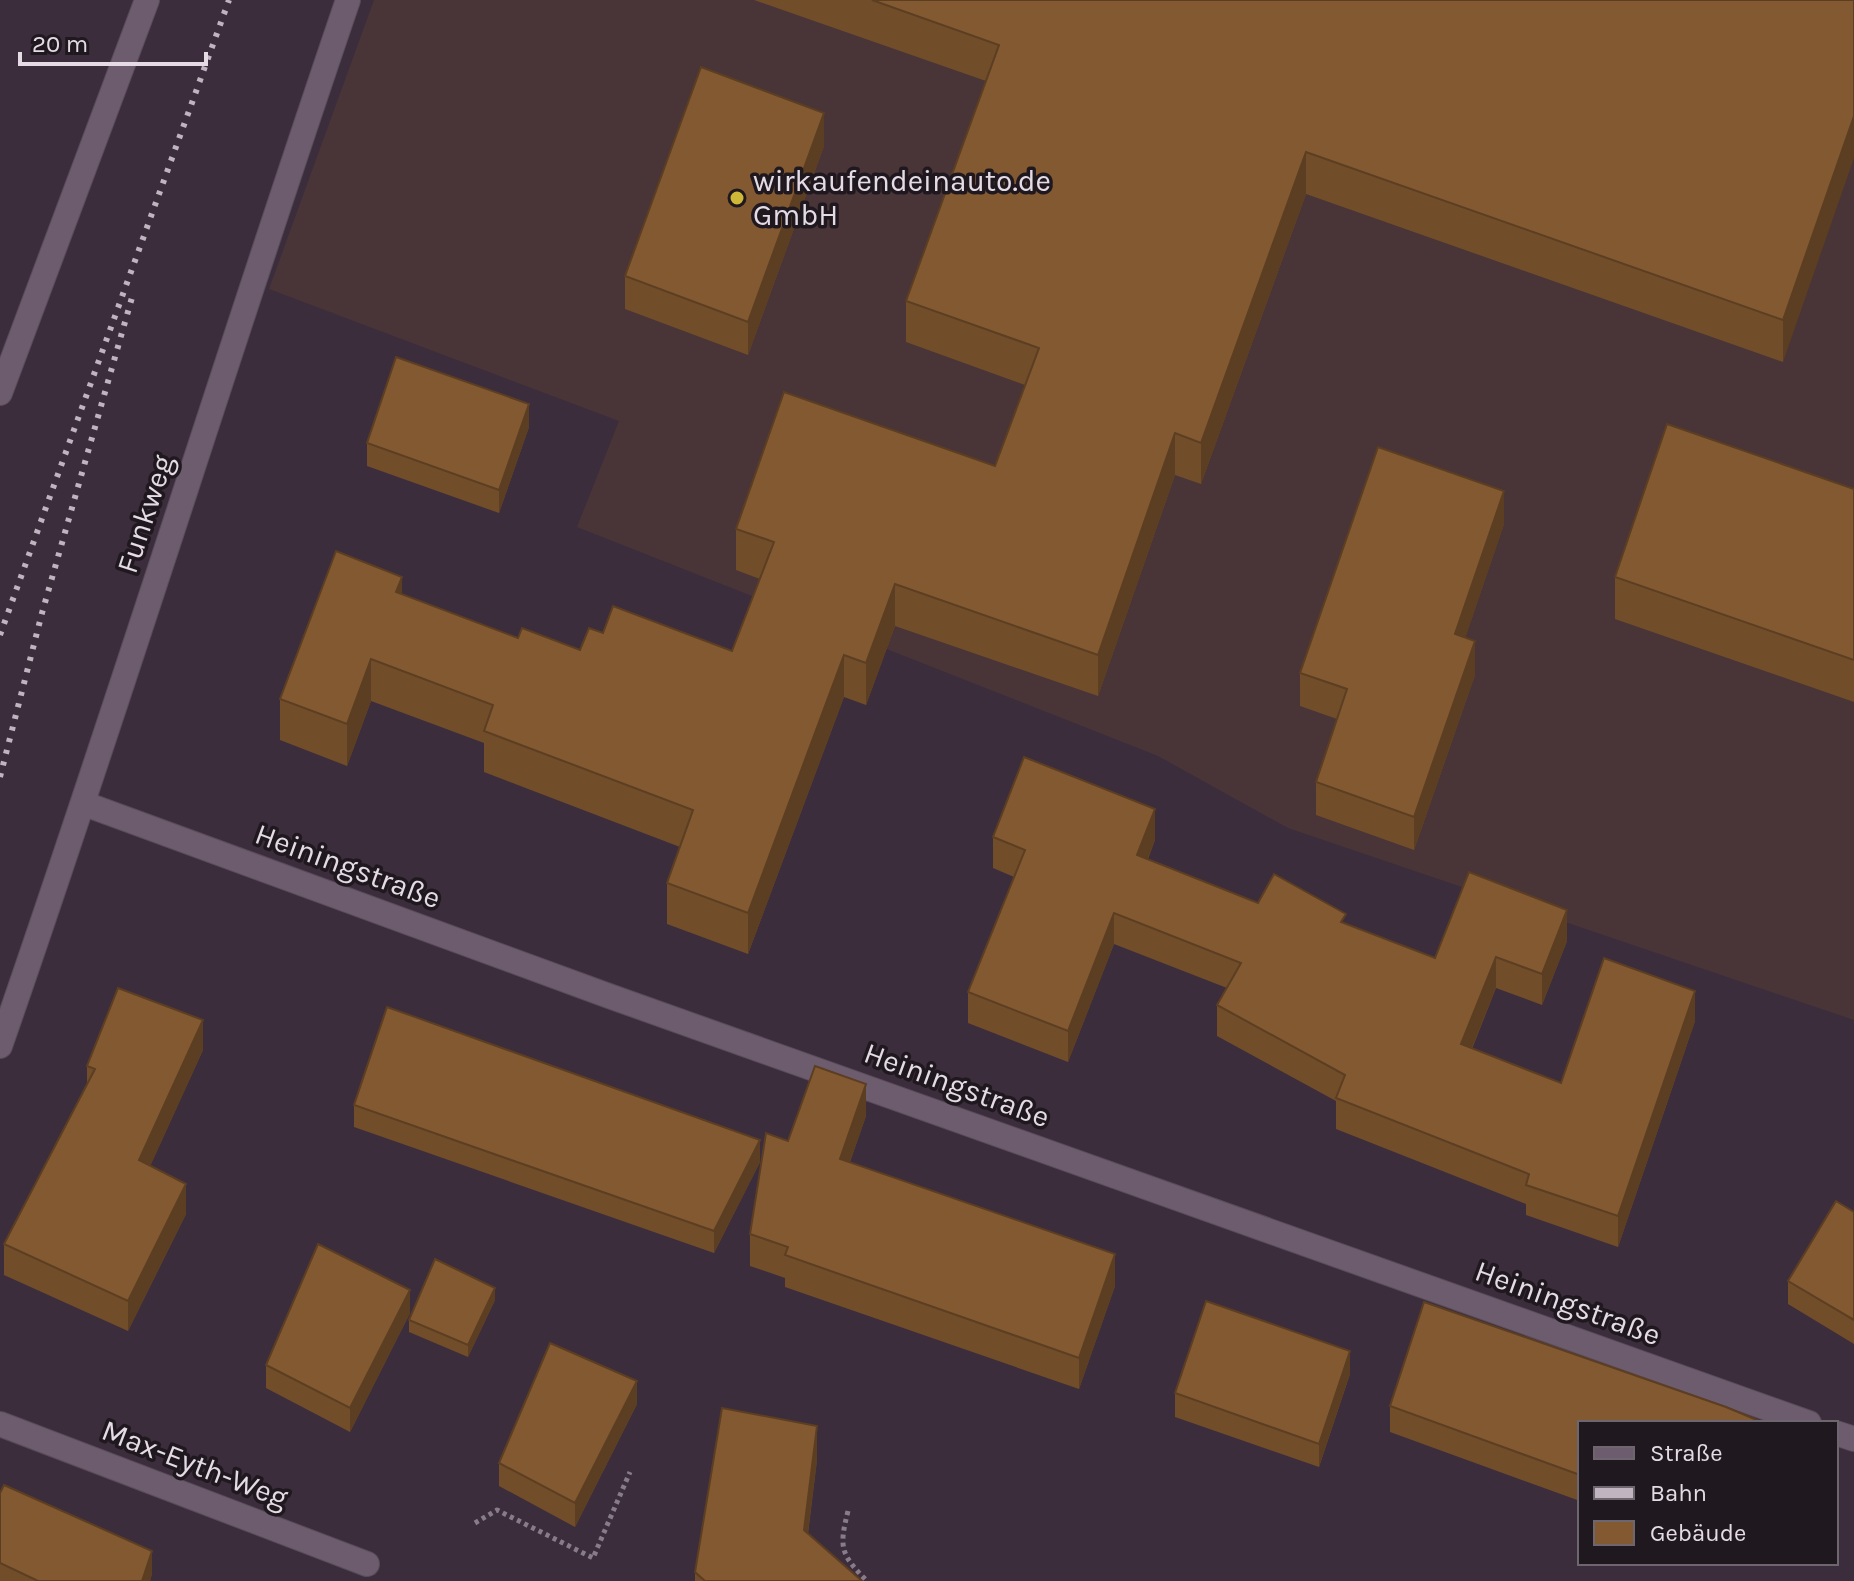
<svg xmlns="http://www.w3.org/2000/svg" width="1854" height="1581" viewBox="0 0 1854 1581" font-family="Karla,sans-serif">
<style>
.industrial{fill:#493537}
.lines{fill:none;stroke-linecap:round;stroke-linejoin:round}
.street-casing{stroke:#594c59;stroke-width:26}
.path{stroke:#887c89;stroke-width:5;stroke-dasharray:4 4;stroke-linecap:butt}
.street{stroke:#6d5c6d;stroke-width:24}
.rail{stroke:#bfb4bf;stroke-width:6;stroke-dasharray:4 8;stroke-linecap:butt}
.wall{fill:#714d2a}
.shaded-wall{fill:#5c3e22}
.building{fill:#835931;stroke:#5c3e22;stroke-width:2}
.poi-dot{fill:#cfb837;stroke:#1f181f;stroke-width:3}
.labels{text-anchor:middle;dominant-baseline:central;stroke-width:7;stroke-linejoin:round;paint-order:stroke}
.poi-label{font-size:30px;fill:#e4dbe4;stroke:#1f181f;text-anchor:start}
.street-label{font-size:30px;fill:#e4dbe4;stroke:#1f181f}
</style>
<rect width="100%" height="100%" fill="#3c2d3d"/>
<polygon class="industrial" points="374,0 1854,0 1854,1020 1288,828 1158,756 577,527 619,421 269,289"/>
<g class="lines">
<defs>
<g id="street">
<polyline points="0,393 147,0"/>
<polyline points="85,804 609,996 1809,1423"/>
<path d="M0,1046C121,699 229,348 348,0"/>
<polyline points="0,1424 367,1564"/>
<polyline points="1836,1433 1854,1439"/>
</g>
</defs>
<use href="#street" class="street-casing"/>
<g class="path">
<path d="M848,1511C839,1547 840,1554 867,1581"/>
<polyline points="475,1523 497,1510 593,1558 630,1472"/>
</g>
<use href="#street" class="street"/>
<g class="rail">
<polyline points="0,635 229,0"/>
<polyline points="0,777 42,613 133,294"/>
</g>
</g>
<g class="wall">
<polygon points="754,0 1854,0 1783,362 1306,194 1201,484 1175,475 1098,696 895,626 866,705 844,697 748,954 667,924 667,883 680,847 484,772 484,743 371,701 347,766 280,740 280,699 402,594 518,638 580,650 603,633 732,651 760,579 736,570 736,529 995,466 1025,385 906,342 906,301 986,81"/>
<polygon points="824,146 748,355 625,309 625,276"/>
<polygon points="529,427 499,513 367,466 367,443"/>
<polygon points="1854,489 1854,702 1615,619 1615,577"/>
<polygon points="1504,524 1465,638 1475,675 1414,850 1316,815 1316,782 1337,719 1300,706 1300,673"/>
<polygon points="993,837 1155,840 1148,859 1258,903 1346,924 1435,958 1567,941 1542,1005 1496,988 1472,1049 1561,1083 1695,1021 1618,1247 1526,1215 1526,1204 1336,1129 1336,1101 1217,1036 1217,1005 1227,988 1114,944 1068,1062 968,1023 968,992 1014,877 993,868"/>
<polygon points="203,1050 150,1166 186,1214 128,1331 4,1275 4,1244 87,1084 87,1066"/>
<polygon points="354,1105 760,1162 714,1253 354,1127"/>
<polygon points="866,1116 850,1162 1115,1286 1079,1389 785,1287 785,1278 750,1266 750,1234 788,1141"/>
<polygon points="1854,1212 1854,1344 1788,1304 1788,1281"/>
<polygon points="495,1300 468,1357 409,1332 409,1320"/>
<polygon points="410,1313 350,1432 266,1388 266,1365"/>
<polygon points="1350,1374 1319,1467 1175,1417 1175,1393"/>
<polygon points="637,1404 575,1527 499,1486 499,1463"/>
<polygon points="1390,1406 1580,1423 1580,1501 1390,1432"/>
<polygon points="817,1460 808,1534 862,1581 695,1581 695,1572"/>
<polygon points="0,1493 152,1574 150,1581 0,1581"/>
</g>
<g class="shaded-wall">
<polygon points="824,113 824,146 748,355 748,322"/>
<polygon points="1854,116 1854,158 1783,362 1783,320"/>
<polygon points="1306,152 1306,194 1201,484 1201,443"/>
<polygon points="529,404 529,427 499,513 499,490"/>
<polygon points="1175,433 1175,475 1098,696 1098,655"/>
<polygon points="1504,491 1504,524 1455,668 1455,634"/>
<polygon points="402,577 402,618 396,592"/>
<polygon points="895,584 895,626 866,705 866,663"/>
<polygon points="1475,641 1475,675 1414,850 1414,817"/>
<polygon points="844,655 844,697 748,954 748,913"/>
<polygon points="371,659 371,701 347,766 347,724"/>
<polygon points="1155,809 1155,840 1137,886 1137,855"/>
<polygon points="1567,910 1567,941 1542,1005 1542,974"/>
<polygon points="1114,913 1114,944 1068,1062 1068,1031"/>
<polygon points="1496,957 1496,988 1461,1075 1461,1044"/>
<polygon points="1695,991 1695,1021 1618,1247 1618,1216"/>
<polygon points="203,1020 203,1050 139,1191 139,1160"/>
<polygon points="866,1084 866,1116 840,1190 840,1159"/>
<polygon points="760,1140 760,1162 714,1253 714,1231"/>
<polygon points="186,1184 186,1214 128,1331 128,1301"/>
<polygon points="1115,1254 1115,1286 1079,1389 1079,1358"/>
<polygon points="495,1288 495,1300 468,1357 468,1345"/>
<polygon points="410,1290 410,1313 350,1432 350,1408"/>
<polygon points="1350,1351 1350,1374 1319,1467 1319,1444"/>
<polygon points="637,1381 637,1404 575,1527 575,1503"/>
<polygon points="817,1426 817,1460 804,1563 804,1530"/>
<polygon points="152,1551 152,1574 150,1581 142,1581"/>
</g>
<g class="building">
<polygon points="872,0 1854,0 1854,116 1783,320 1306,152 1201,443 1175,433 1098,655 895,584 866,663 844,655 748,913 667,883 693,810 484,731 493,705 371,659 347,724 280,699 336,551 402,577 396,592 518,638 522,628 580,650 589,628 603,633 613,606 732,651 774,542 736,529 784,392 995,466 1039,348 906,301 999,45"/>
<polygon points="701,67 824,113 748,322 625,276"/>
<polygon points="396,357 529,404 499,490 367,443"/>
<polygon points="1667,424 1854,489 1854,660 1615,577"/>
<polygon points="1378,447 1504,491 1455,634 1475,641 1414,817 1316,782 1347,689 1300,673"/>
<polygon points="1024,757 1155,809 1137,855 1258,903 1274,874 1346,914 1341,922 1435,958 1469,872 1567,910 1542,974 1496,957 1461,1044 1561,1083 1604,958 1695,991 1618,1216 1526,1185 1529,1174 1336,1098 1345,1075 1217,1005 1241,963 1114,913 1068,1031 968,992 1025,850 993,837"/>
<polygon points="118,988 203,1020 139,1160 186,1184 128,1301 4,1244 95,1069 87,1066"/>
<polygon points="387,1007 760,1140 714,1231 354,1105"/>
<polygon points="815,1066 866,1084 840,1159 1115,1254 1079,1358 785,1255 788,1247 750,1234 766,1133 788,1141"/>
<polygon points="1836,1201 1854,1212 1854,1320 1788,1281"/>
<polygon points="318,1244 410,1290 350,1408 266,1365"/>
<polygon points="435,1259 495,1288 468,1345 409,1320"/>
<polygon points="1206,1301 1350,1351 1319,1444 1175,1393"/>
<polygon points="1424,1302 1726,1407 1764,1423 1580,1423 1580,1475 1390,1406"/>
<polygon points="550,1343 637,1381 575,1503 499,1463"/>
<polygon points="722,1408 817,1426 804,1530 862,1581 705,1581 695,1572"/>
<polygon points="4,1485 152,1551 142,1581 38,1581 0,1563 0,1493"/>
</g>
<circle class="poi-dot" cx="737" cy="198" r="8"/>
<g class="labels">
<g class="poi-label">
<text x="753" y="181">wirkaufendeinauto.de<tspan x="753" dy="34">GmbH</tspan></text>
</g>
<g class="street-label">
<text transform="translate(145 514) rotate(-72)">Funkweg</text>
<text transform="translate(348 866) rotate(20)">Heiningstraße</text>
<text transform="translate(957 1085) rotate(20)">Heiningstraße</text>
<text transform="translate(1568 1303) rotate(20)">Heiningstraße</text>
<text transform="translate(195 1464) rotate(21)">Max-Eyth-Weg</text>
</g>
</g>
<rect x="1578" y="1421" width="260" height="144" fill="#1f181f" stroke="#6e666e" stroke-width="2"/>
<rect x="1594" y="1447" width="40" height="12" fill="#6d5c6d" stroke="#6e666e" stroke-width="2"/>
<text x="1650" y="1461" font-size="24" fill="#e4dbe4">Straße</text>
<rect x="1594" y="1487" width="40" height="12" fill="#bfb4bf" stroke="#6e666e" stroke-width="2"/>
<text x="1650" y="1501" font-size="24" fill="#e4dbe4">Bahn</text>
<rect x="1594" y="1521" width="40" height="24" fill="#835931" stroke="#6e666e" stroke-width="2"/>
<text x="1650" y="1541" font-size="24" fill="#e4dbe4">Gebäude</text>
<path d="M20 52v12h186v-12" fill="none" stroke="#e4dbe4" stroke-width="4"/>
<text x="32" y="52" font-size="24" fill="#e4dbe4" stroke="#1f181f" stroke-width="6" paint-order="stroke">20 m</text>
</svg>
